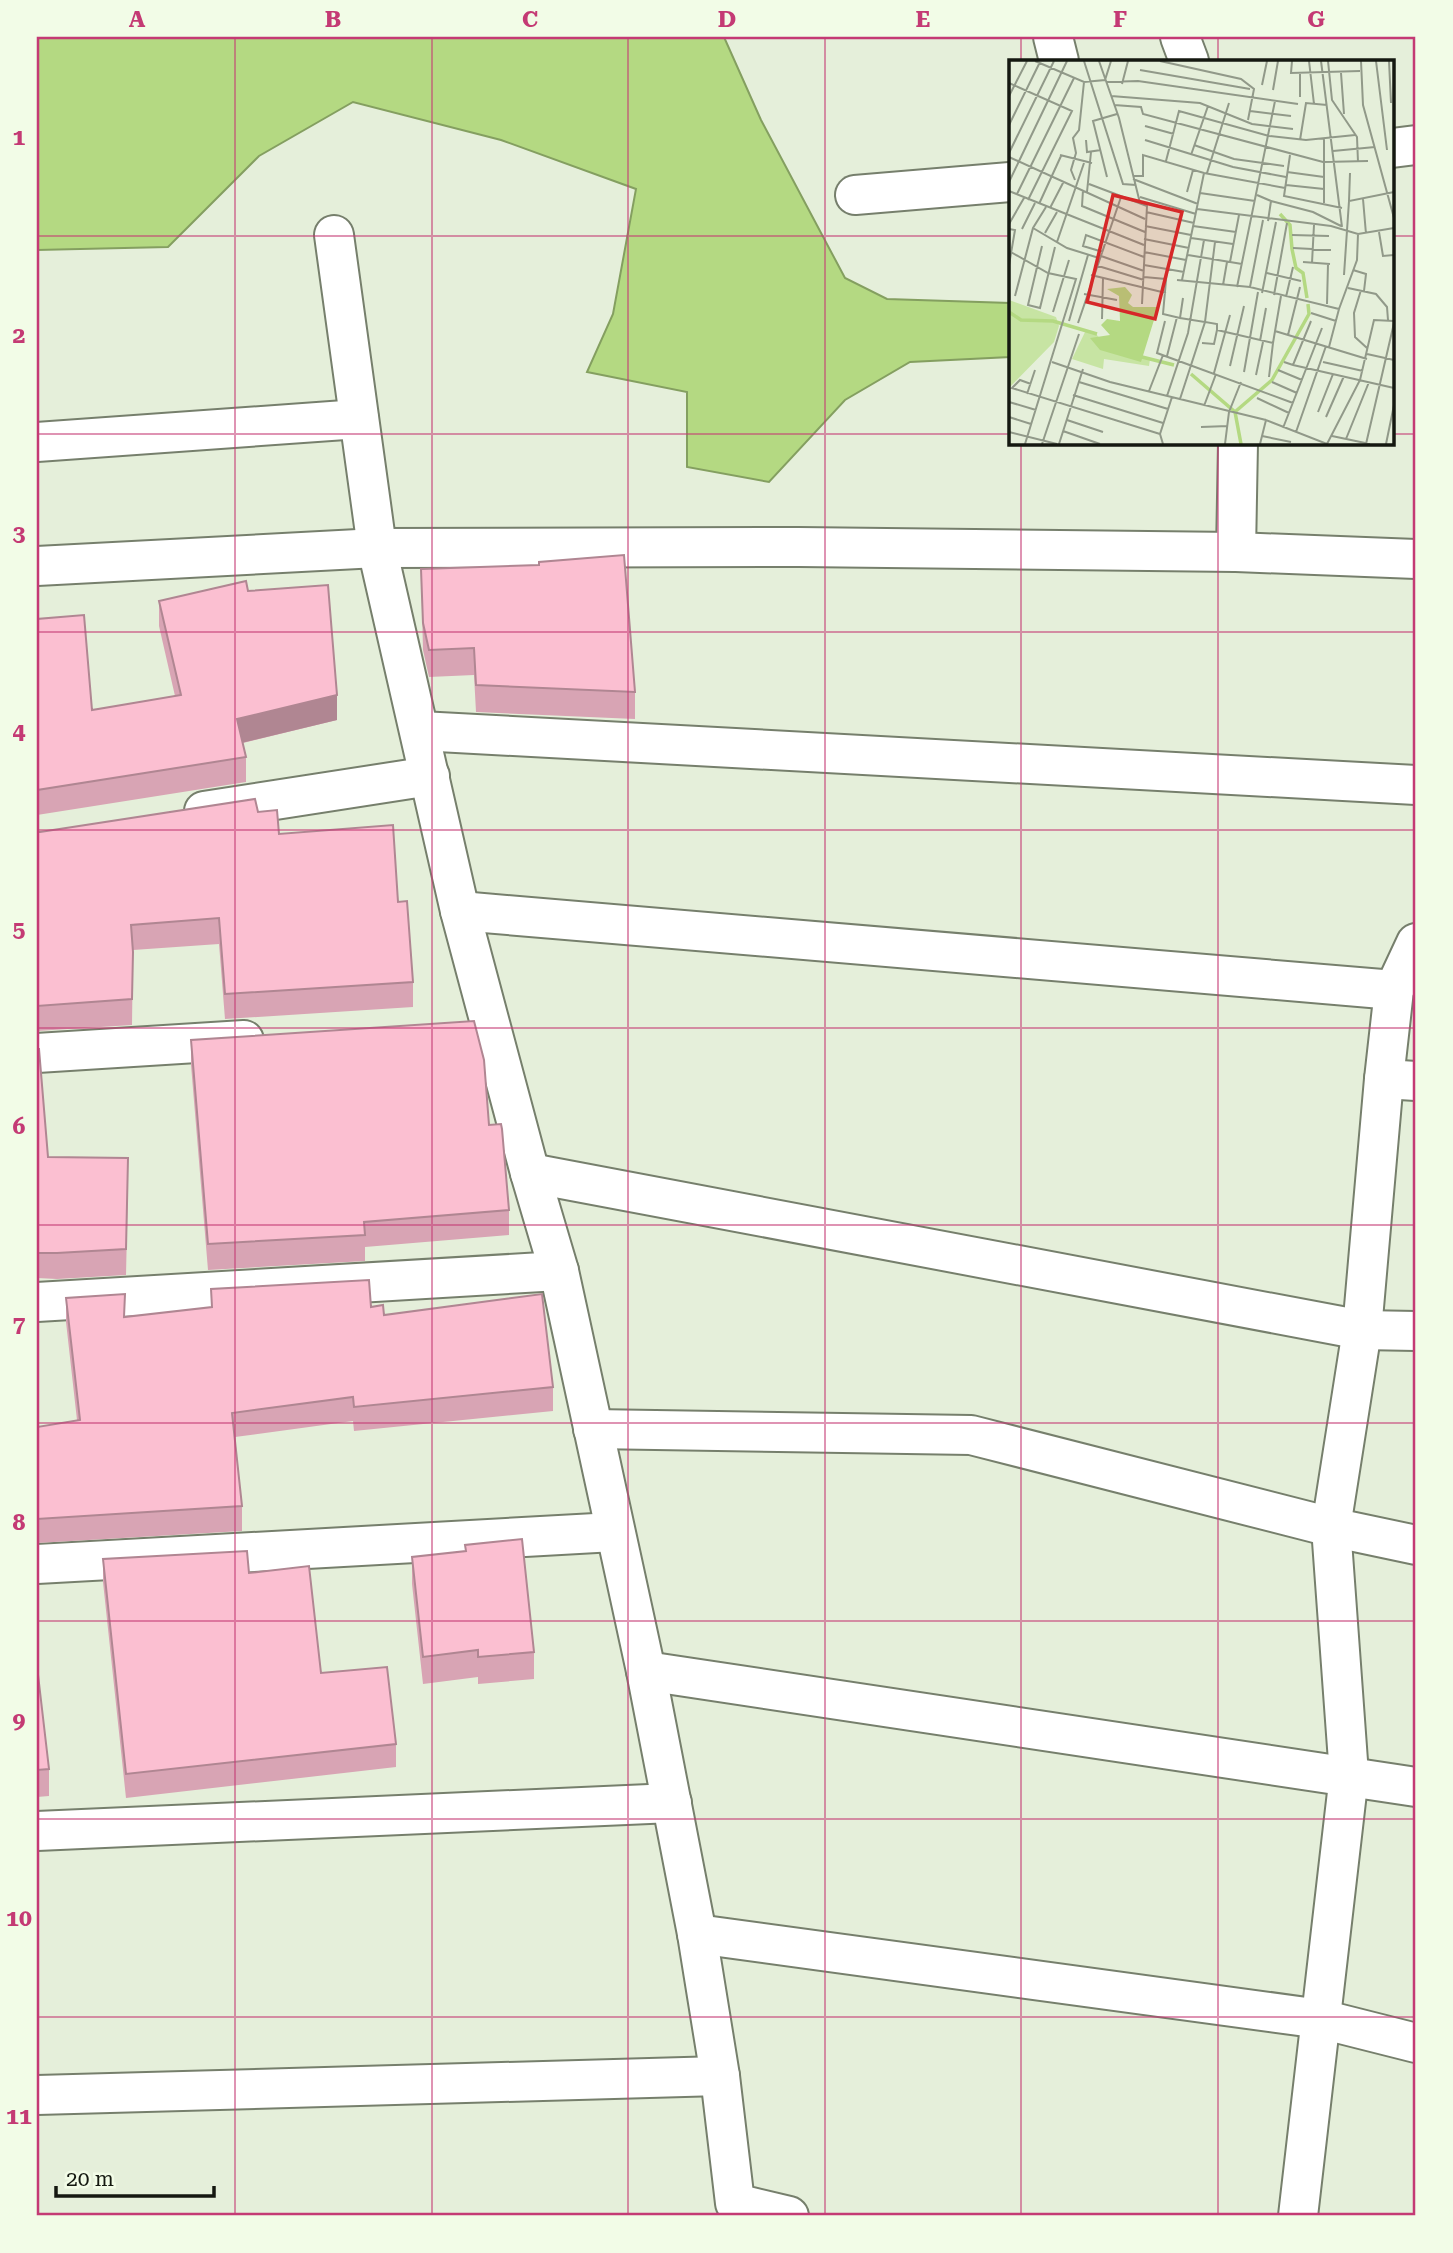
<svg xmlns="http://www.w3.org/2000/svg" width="1453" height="2253" viewBox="0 0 1453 2253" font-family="'Roboto Serif',serif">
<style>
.water{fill:#b4d982;stroke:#849f60;stroke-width:2}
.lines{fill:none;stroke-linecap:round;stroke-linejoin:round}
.minor-casing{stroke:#767f6c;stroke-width:42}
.minor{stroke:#fff;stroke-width:38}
.wall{fill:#d8a4b4}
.shaded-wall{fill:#b08692}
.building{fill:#fbbfd1;stroke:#b08692;stroke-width:2}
.grid{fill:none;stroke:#c43a74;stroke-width:2;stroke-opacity:0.55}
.inset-river{fill:none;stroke:#b4d982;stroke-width:3.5}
.inset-road{fill:none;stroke:#919989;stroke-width:2}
.view{fill:#d62828;fill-opacity:0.15;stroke:#d62828;stroke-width:3.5}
.inset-edge{fill:none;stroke:#141810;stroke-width:3.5}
.neatline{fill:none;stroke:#c43a74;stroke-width:2.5}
.grid-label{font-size:23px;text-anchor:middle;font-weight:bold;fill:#c43a74}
</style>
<rect width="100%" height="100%" fill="#e5efda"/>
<polygon class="water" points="37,37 724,37 761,120 845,278 887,299 1010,303 1010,357 910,362 845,400 769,482 687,467 687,392 587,372 613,314 636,189 501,140 353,102 259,156 168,247 37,250"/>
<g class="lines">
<defs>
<g id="minor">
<polyline points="1053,37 1059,61"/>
<polyline points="1180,37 1189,61"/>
<polyline points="1392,148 1416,145"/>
<polyline points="855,195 1010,182"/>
<polyline points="334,235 377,548 460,911 530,1173 559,1271 646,1671 697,1934 720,2076 735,2203 789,2216"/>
<polyline points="37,442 359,419"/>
<polyline points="1236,552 1238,443"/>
<polyline points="37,566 377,548 799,547 1236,552 1416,559"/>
<polyline points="420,731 1416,785"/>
<polyline points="204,811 430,776"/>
<polyline points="460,911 1394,990"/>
<polyline points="37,1053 244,1040"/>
<polyline points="1384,1079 1416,1081"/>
<polyline points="530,1173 1362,1330 1416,1331"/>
<polyline points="37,1302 559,1271"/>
<polyline points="593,1429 971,1435 1331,1527 1416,1545"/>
<polyline points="37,1564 614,1532"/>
<polyline points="646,1671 1416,1787"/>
<polyline points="37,1831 672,1803"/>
<polyline points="697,1934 1321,2019 1416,2043"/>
<polyline points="37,2095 720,2076"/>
<polyline points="1298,2216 1349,1775 1331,1527 1362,1330 1384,1079 1394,990 1416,943"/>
</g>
</defs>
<use href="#minor" class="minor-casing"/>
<use href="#minor" class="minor"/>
</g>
<g class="wall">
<polygon points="421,569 635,692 635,719 476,712 474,675 429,677 423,650"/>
<polygon points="248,591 337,720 243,743 246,757 246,782 37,815 37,619 92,710 175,696 159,626 159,601"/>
<polygon points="258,812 279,834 398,902 413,982 413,1007 225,1019 219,944 133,950 132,1025 37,1031 37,832"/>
<polygon points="191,1040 489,1125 509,1210 509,1235 365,1247 365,1261 208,1270 191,1065"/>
<polygon points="37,1049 48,1157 128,1184 126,1275 57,1279 37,1278"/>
<polygon points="211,1289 371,1307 384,1315 553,1387 553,1411 354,1431 353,1421 235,1437 242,1506 242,1531 37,1543 37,1427 77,1420 66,1322 66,1298 125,1317 211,1308"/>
<polygon points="465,1545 534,1652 534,1679 478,1684 478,1677 423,1684 412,1584 412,1557 465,1551"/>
<polygon points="103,1559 249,1573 321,1673 396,1744 396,1767 126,1798 103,1582"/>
<polygon points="37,1666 49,1769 49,1796 37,1797"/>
</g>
<polygon class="shaded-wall" points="337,695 337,720 237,744 237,719"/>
<g class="building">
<polygon points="624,555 635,692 476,685 474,648 429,650 423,623 421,569 539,565 539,562"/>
<polygon points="246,581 248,591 328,585 337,695 237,719 246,757 37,790 37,619 84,615 92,710 181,695 159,601"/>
<polygon points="255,799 258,812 277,810 279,834 393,825 398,902 407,901 413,982 225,994 219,918 131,925 133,952 132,999 37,1006 37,832 40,832"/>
<polygon points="474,1021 484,1060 489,1125 501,1124 502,1129 509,1210 364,1222 365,1235 208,1244 191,1040"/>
<polygon points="37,1049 39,1049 48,1157 128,1158 126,1249 57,1253 37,1253"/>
<polygon points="369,1280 371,1307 383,1305 384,1315 542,1294 553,1387 354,1407 353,1397 232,1413 242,1506 37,1519 37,1427 80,1420 66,1298 125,1294 124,1317 212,1307 211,1289"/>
<polygon points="522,1539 534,1652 478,1657 478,1650 423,1657 412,1557 466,1551 465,1545"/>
<polygon points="247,1551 249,1573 309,1566 321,1673 387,1667 396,1744 126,1774 103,1559"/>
<polygon points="37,1666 49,1769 37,1770"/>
</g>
<path class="grid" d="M235,37V2216M432,37V2216M628,37V2216M825,37V2216M1021,37V61M1218,37V61M37,236H1010M1392,236H1416M37,434H1010M1392,434H1416M1021,443V2216M1218,443V2216M37,632H1416M37,830H1416M37,1028H1416M37,1225H1416M37,1423H1416M37,1621H1416M37,1819H1416M37,2017H1416"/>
<g transform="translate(1009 60)">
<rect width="385" height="385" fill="#e5efda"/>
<path d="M0,240L47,257L50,266L45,282L0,328ZM77,270L85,272L105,293L141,299L140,306L95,299L94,309L63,299Z" fill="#c7e4a3"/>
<path d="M116,227L123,235L119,243L124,247H149L132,302L91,290L81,278L101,275L92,265L98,259L111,261L110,236L98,229Z" fill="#b4d982"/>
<path class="inset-river" d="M271,154L281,165L283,189L287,208L294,213L298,238M0,252L12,260L44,261L88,274M133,297L165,305M182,314L226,352L232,384M227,351L263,320L300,254L299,244"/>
<path class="inset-road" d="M26,1L75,22L96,20L102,1M75,1L114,124L127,125M90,1L110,58L131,143M151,1L232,19L245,29L239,60M283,1L282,13L351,11M300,1L305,44M312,1L333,167M319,1L323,40L348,77L349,102M352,1L354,45L385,158M367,1L378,90M380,1L382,43M131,10L241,29M291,13V37M332,13L335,54M97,22L129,21L289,44M0,23L63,51L19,140M113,24L119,1M253,25L258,1M264,30L269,1M0,36L18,1M102,36L191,43L243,64L284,69M105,45L132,47L134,54L314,102L359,101M241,51L282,56M0,65L31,2M136,66L165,74M315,79V143M77,80L78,92L92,90M136,80L224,107L277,117M291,80L297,43L318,45M185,85L225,99L275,106M324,91L366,87M0,93L45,1M51,95L83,103M182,95L199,46M281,95L275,136L333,148M0,97L136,159M157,101L170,51L260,76L297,80L346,75M278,112L315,117M198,113L220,43M124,116H134V95L195,113L276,128M98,117L84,61L108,54M124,119L189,144M66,120L62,110L67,93L64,78L70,70L75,22M0,122L58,1M80,124L138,146L133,244M277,125L315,129M74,130L73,146L136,172M0,131L135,185M78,132L82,92M178,132L184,110M191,133L246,141M8,134L65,18M248,135L262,141L259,161M131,137L187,154M354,139L357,174M262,141L304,152L332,166M340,141L341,113M30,144L52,96M41,148L55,121M188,149L322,166L349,174L385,168M137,152L185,163M0,164L15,138M136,166L182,175M184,166L227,172M24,168L58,188L90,198M0,169L6,170L0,205M13,169L26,143M370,172L374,196L385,195M36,173L48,152M283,175L320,176M182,178L224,184M135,179L180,188M48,182L75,103M206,182L196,262L208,264V270M33,186L19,245L31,248L46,187M284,188L322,190M0,191L39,213L67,219L16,384M94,192L74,186L77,175L135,197M135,192L177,200M179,195L233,204M92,196L135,211M221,202L230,155M294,202L321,204M303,203L305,165M86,205L135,220M135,205L175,212M158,209L154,254L171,258L174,238M344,210L357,214L355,231M258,213L292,221M82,215L157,233M335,215L340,141L385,132M135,217L157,219M168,220L241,227L330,249L320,287M173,220L195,113M214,225L218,202M228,227L266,41M241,227L254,160M339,228L367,234L378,247L379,260M352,230L345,253L346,277L358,288M253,233L267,162M75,234L108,240M265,235L278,163M6,236L24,168L37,147M277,237L284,207M318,244L319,204M330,249L348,200L349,174M44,252L60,200M302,253L327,261M171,258L196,262L171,339M93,259L94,218M60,261L79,195M156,261L148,293L284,343M69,263L112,137M266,271L358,299M279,275L291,227M251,281L257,248M193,283L205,284L208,270L264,283L272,236M358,294L385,300M158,296L168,257M43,302L101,322L257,360M275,302L284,305L302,261M314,302L354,311M284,305L385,328M221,306L235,246M269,310L293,320M235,312L249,232M205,313L221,255M247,315L254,282M260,317L264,283M70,322L159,349M263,322L288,333M22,324L11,320L3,328L151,374M140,331L154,295M18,334L26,310M64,335L154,363M158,336L179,273L195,180M248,338L280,353M0,342L27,350M195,346L207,314M309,352L324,314M0,357L22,364M317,357L335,316M58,360L94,372M192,367L219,366M274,368L313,268M54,371L91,384M0,372L48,384M287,372L317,286M253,376L282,382M323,376L361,384M337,379L360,322M33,384L70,274M50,384L74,309M154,384L151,374L163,337M216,384L220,352L232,322M251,384L257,360L318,384L351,320L365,260L385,261M357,384L385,263M377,384L385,345"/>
<path class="view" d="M104,135L173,152L146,259L78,242Z"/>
<rect width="385" height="385" class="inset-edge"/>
</g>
<rect width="1453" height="2253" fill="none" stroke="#f2fce7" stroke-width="77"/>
<path d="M56 2186v10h158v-10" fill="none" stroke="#141810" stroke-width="3.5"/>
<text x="66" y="2186" font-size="21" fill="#141810" stroke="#f2fce7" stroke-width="5" paint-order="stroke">20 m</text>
<rect x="38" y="38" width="1376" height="2176" class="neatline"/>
<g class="grid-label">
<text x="137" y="27">A</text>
<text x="333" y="27">B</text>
<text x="530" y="27">C</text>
<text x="727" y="27">D</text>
<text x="923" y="27">E</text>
<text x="1120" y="27">F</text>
<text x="1316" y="27">G</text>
<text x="19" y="145">1</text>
<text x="19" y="343">2</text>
<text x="19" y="541">3</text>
<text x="19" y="739">4</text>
<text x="19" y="937">5</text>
<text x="19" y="1134">6</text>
<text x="19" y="1332">7</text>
<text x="19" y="1530">8</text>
<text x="19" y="1728">9</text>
<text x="19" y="1926">10</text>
<text x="19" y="2124">11</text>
</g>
</svg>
